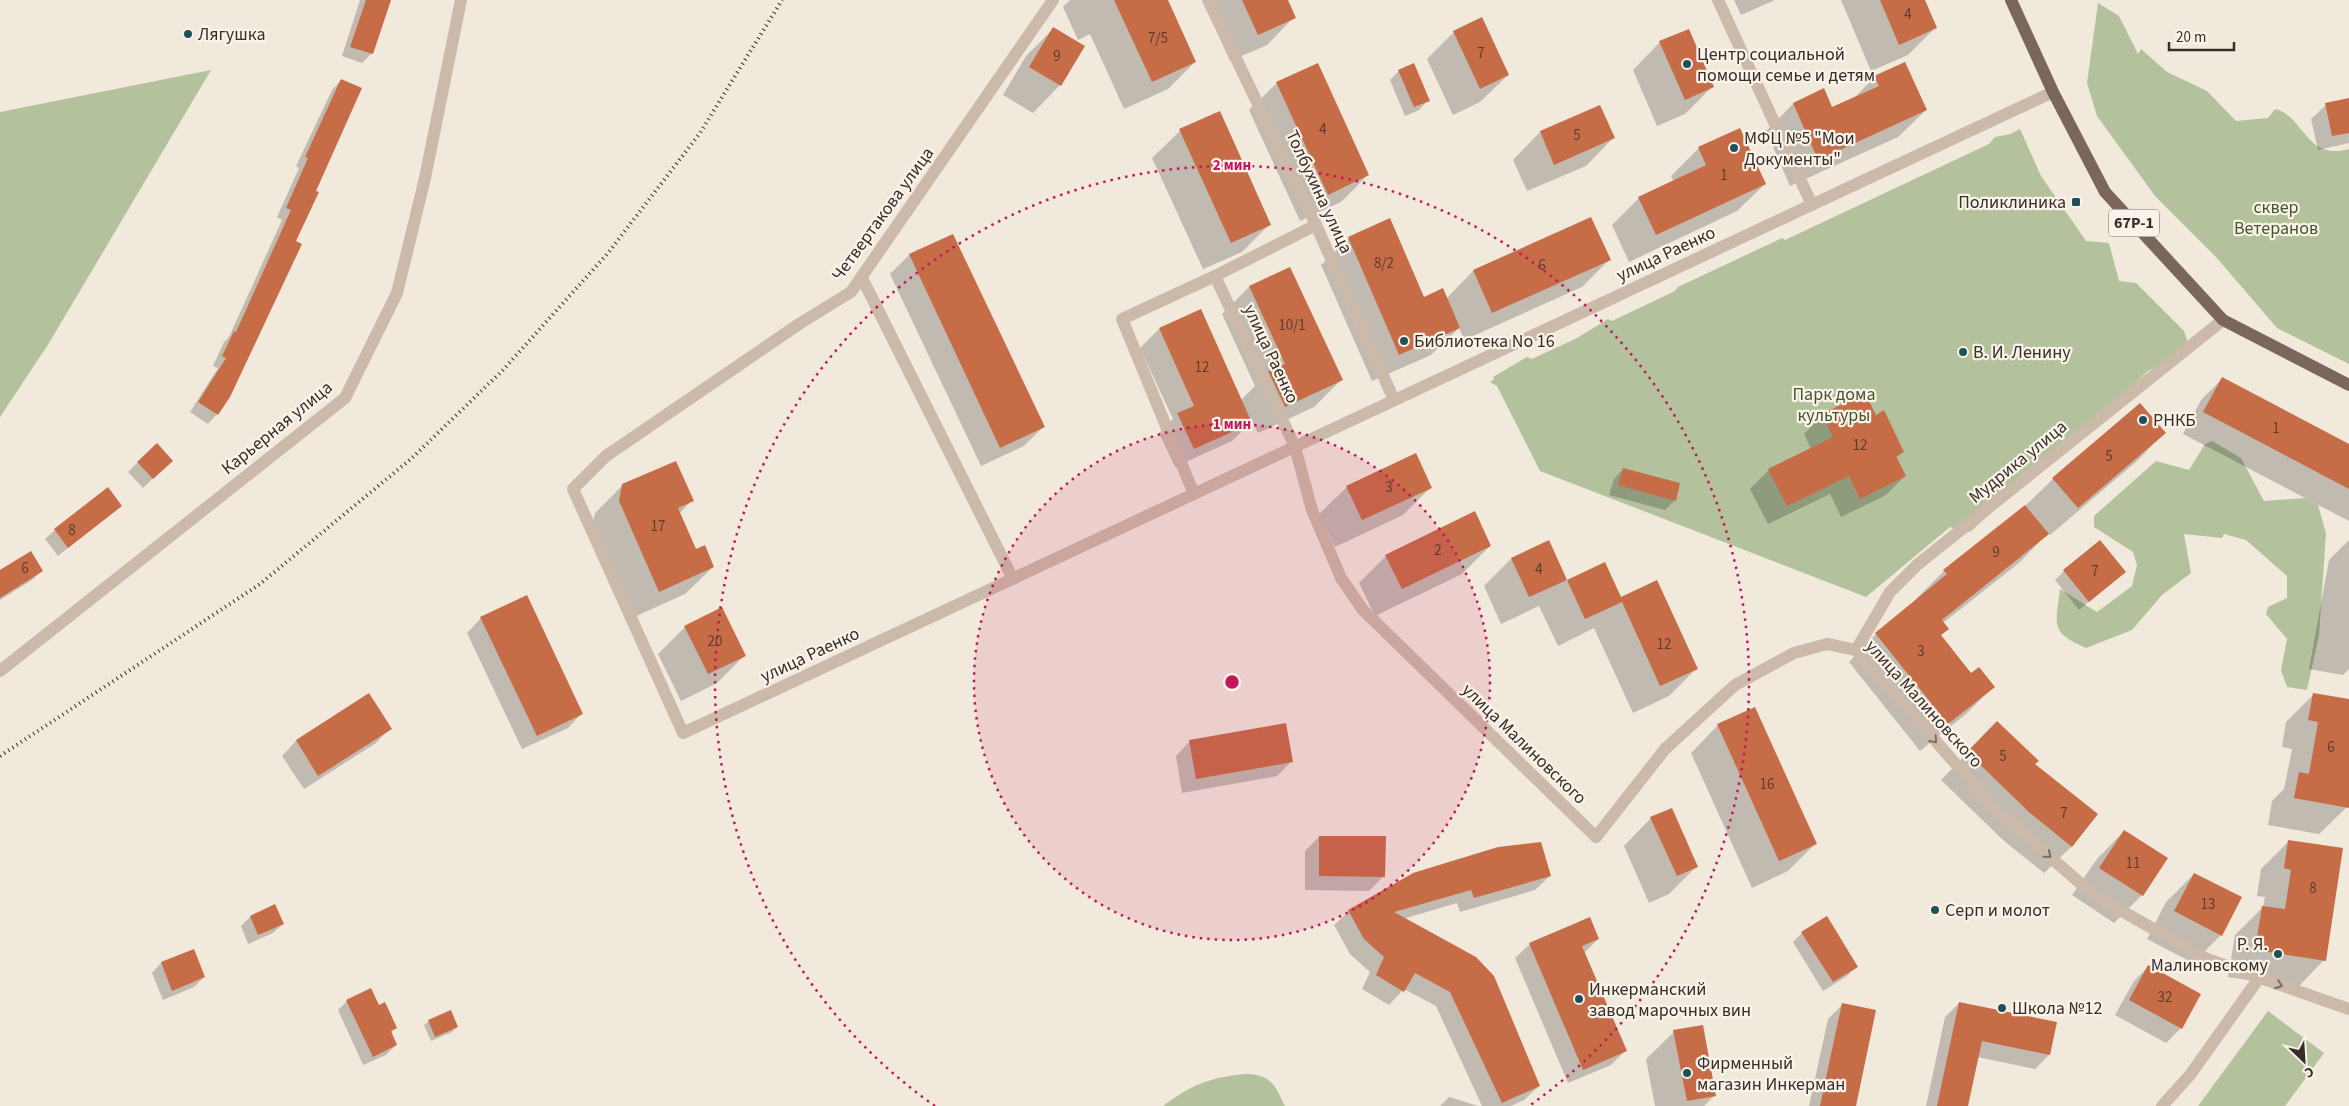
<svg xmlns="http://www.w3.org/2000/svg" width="2349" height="1106" viewBox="0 0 2349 1106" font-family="'Source Sans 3',sans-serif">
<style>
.green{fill:#b3c29d}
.shadow{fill:#0003}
.building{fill:#c66d47}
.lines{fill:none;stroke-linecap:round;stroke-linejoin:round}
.minor{stroke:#cbbaa9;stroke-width:12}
.tertiary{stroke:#cbbaa9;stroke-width:12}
.primary{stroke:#7a665a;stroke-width:12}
.rail{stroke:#382e29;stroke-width:4;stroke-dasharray:1 4;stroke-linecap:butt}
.oneway{stroke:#7a6d63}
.ring{fill:none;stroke:#c2185b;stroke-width:2.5;stroke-dasharray:2.5 5}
.poi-dot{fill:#1e5259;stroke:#faf3e9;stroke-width:2}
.labels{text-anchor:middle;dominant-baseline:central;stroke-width:4.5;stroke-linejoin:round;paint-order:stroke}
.number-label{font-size:15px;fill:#5c3e30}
.shield{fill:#faf3e9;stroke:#726963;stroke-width:1}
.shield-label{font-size:16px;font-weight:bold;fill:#382e29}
.poi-label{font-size:18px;fill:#382e29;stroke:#faf3e9;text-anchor:start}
.street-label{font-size:18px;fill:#382e29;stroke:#faf3e9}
.park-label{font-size:18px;fill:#45562c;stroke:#faf3e9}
.centre{fill:#c2185b;stroke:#faf3e9;stroke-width:2.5}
.ring-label{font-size:15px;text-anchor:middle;font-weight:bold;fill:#c2185b;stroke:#faf3e9;stroke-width:4.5;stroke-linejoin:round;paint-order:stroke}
</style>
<rect width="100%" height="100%" fill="#f2e9dd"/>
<g class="green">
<path d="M2098,3L2119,16L2138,54L2141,49L2167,72L2207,91L2236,121L2268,118L2275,109C2305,116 2305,161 2349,149V364L2277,328L2216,257L2155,196L2097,116L2087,83Z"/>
<polygon points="211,70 49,343 0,417 0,112"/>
<polygon points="2020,129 2041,176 2086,241 2109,243 2119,281 2136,283 2184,331 2188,343 2179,355 2148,371 1970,532 1950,527 1866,597 1540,471 1497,386 1490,382 1494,379 1493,377 1527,357 1532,359 1577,338 1608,319 1612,321 1675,291 1678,287 1782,238 1785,240 1989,144 1995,137 2010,134"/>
<path d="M2212,441L2241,458L2264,501L2305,498L2318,505L2326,533L2319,635L2307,690L2287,687L2281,670L2287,639L2266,614L2268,607L2287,598V576L2246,540L2224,534L2222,538L2184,534L2191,573L2162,595L2132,630L2086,648C2049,632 2056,625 2060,589L2097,612L2132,586L2137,565L2133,552L2094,527V516L2156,461L2189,470L2205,444Z"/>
<polygon points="2268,1011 2324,1053 2285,1106 2198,1106"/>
<path d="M1247,1074C1272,1075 1275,1086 1285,1106H1163C1192,1084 1211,1077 1247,1074Z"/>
</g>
<g class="shadow">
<polygon points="360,0 390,0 372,53 362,63 342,56"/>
<polygon points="1070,0 1167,0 1195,62 1168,89 1124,109 1090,34 1078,40 1063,7"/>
<polygon points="1203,0 1287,0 1294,17 1267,45 1230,61"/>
<polygon points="1734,0 1775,0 1741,15"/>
<polygon points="1841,0 1923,0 1935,28 1908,55 1871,71"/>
<polygon points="1053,29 1060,85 1033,113 1003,95 1026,56"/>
<polygon points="1454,32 1508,75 1480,102 1453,115 1427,59"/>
<polygon points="1660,42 1713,86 1685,114 1657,126 1633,70"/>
<polygon points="1399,71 1428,100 1419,110 1405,116 1390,80"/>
<polygon points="1875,77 1926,110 1898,137 1790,186 1766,131 1793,104 1823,90 1832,109 1852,100"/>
<polygon points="341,80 314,192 295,242 229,396 217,414 208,424 190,412 218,368 213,366 224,342 229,337 282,220 277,217 299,168 296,166 332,90"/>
<polygon points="1277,83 1368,175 1341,202 1300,221 1249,110"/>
<polygon points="2349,99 2349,143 2318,150 2311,119 2326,105"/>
<polygon points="1600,106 1613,138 1586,166 1527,191 1513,160 1540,132"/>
<polygon points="1180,131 1270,224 1242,252 1203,269 1152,158"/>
<polygon points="1699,148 1765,184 1737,211 1629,262 1612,225 1639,198 1674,182 1671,176"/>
<polygon points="1591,219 1609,260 1582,287 1464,340 1459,328 1431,355 1372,381 1321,265 1349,238 1423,298 1446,299 1473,271"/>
<polygon points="952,235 1043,427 1024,446 981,466 890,274 909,255"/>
<polygon points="1289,268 1341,380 1314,407 1258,433 1252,421 1232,441 1175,467 1159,433 1173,419 1140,348 1159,329 1241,400 1255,386 1222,314 1249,287"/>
<polygon points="2222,379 2349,446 2349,521 2183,434 2201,400"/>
<polygon points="2140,405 2164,433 2137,461 2050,535 2048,533 2020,562 1943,623 1940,636 1971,675 1993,687 1966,714 1920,751 1849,662 1876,634 1918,600 1917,598 1944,571 2025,506 2053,479"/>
<polygon points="1823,415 1875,416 1903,452 1896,458 1905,476 1886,495 1841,517 1830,494 1768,524 1750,489 1769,470 1811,449 1804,434"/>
<polygon points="138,462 162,470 143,488 128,472"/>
<polygon points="1623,469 1675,500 1665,510 1609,495 1614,479"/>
<polygon points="623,485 692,500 679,514 695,550 713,567 685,594 632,618 592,529 595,513"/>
<polygon points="1347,487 1431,487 1403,515 1335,547 1319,514"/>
<polygon points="120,506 58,556 45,539 55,530"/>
<polygon points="2349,540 2349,669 2343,675 2309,669 2329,560"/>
<polygon points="1548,542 1566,581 1604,564 1620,598 1697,668 1669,696 1633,713 1594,628 1558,646 1539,606 1501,624 1484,586 1511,559"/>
<polygon points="1490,546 1462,574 1375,616 1359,583 1386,556"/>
<polygon points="42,571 32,580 0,600 0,603 0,575"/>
<polygon points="2064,571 2124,572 2079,610 2055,580"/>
<polygon points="481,618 582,713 568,728 522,749 467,633"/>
<polygon points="685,627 744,656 717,683 681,701 658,654"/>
<polygon points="2314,694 2349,701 2349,794 2347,807 2319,834 2268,825 2272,801 2284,789 2292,749 2282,747 2286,722"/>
<polygon points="368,695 390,728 376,743 304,789 282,756 296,741"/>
<polygon points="1718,725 1815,844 1788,871 1752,888 1691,753"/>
<polygon points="1190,741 1291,762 1277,776 1182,793 1176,756"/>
<polygon points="1970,750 2034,764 2072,846 2044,873 2003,840 1941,780"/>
<polygon points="1651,818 1697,866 1669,894 1649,903 1624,846"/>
<polygon points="2124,831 2166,859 2142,895 2114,923 2072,895 2097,859"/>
<polygon points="1319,837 1384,876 1369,891 1305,890 1305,851"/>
<polygon points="2289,841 2324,960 2297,988 2228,977 2235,935 2263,907 2265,897 2257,896 2261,869"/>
<polygon points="2194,874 2221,935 2193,963 2147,939 2166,902"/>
<polygon points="1550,876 1535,890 1460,912 1457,903 1403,919 1539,1086 1524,1100 1511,1106 1482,1106 1436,1006 1404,989 1389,1005 1362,989 1370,972 1350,954 1334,925 1349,911"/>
<polygon points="275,906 283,924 273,933 248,944 241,926 250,917"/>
<polygon points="1802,933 1857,966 1847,976 1823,991 1793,942"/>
<polygon points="1598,939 1584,953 1625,1051 1611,1065 1568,1083 1515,958 1530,944"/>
<polygon points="193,950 204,977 194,987 163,1000 152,973 161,963"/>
<polygon points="2148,967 2181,1028 2166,1043 2115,1015 2134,981"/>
<polygon points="347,1001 378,1006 396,1028 390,1033 396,1045 386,1055 363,1065 338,1010"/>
<polygon points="1959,1003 2049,1055 2035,1069 1977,1057 1967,1106 1926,1106 1945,1017"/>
<polygon points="1842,1005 1855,1106 1809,1106 1828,1019"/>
<polygon points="429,1021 457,1027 452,1032 431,1041 424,1025"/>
<polygon points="1674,1032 1715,1095 1704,1106 1655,1106 1646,1059"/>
<polygon points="1449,1097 1478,1106 1440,1106"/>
</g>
<g class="building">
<polygon points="366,0 391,0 373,54 350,47"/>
<polygon points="1114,0 1168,0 1196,62 1152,82"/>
<polygon points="1242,0 1288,0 1296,18 1258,35"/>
<polygon points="1880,0 1925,0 1937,28 1899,45"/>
<polygon points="1482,17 1509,75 1480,89 1453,31"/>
<polygon points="1053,27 1085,46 1061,86 1029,67"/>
<polygon points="1689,29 1714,87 1685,100 1659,41"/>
<polygon points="1905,62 1927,110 1818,160 1793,103 1824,88 1832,107 1879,86 1874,76"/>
<polygon points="1318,63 1369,175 1328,195 1276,82"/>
<polygon points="1414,63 1430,101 1414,107 1398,70"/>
<polygon points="341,79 362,88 316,191 319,192 296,241 302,244 230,397 218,415 198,402 226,358 222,356 234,331 236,332 291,210 286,208 308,158 305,157"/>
<polygon points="2349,98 2349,133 2332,136 2325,103"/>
<polygon points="1600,105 1615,138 1554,165 1540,131"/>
<polygon points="1220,111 1271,225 1231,243 1179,129"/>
<polygon points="1740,128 1766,184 1656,235 1638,197 1706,165 1698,147"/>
<polygon points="1591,217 1611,260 1492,313 1473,270"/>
<polygon points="1390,218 1424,297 1443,288 1460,328 1399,355 1348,237"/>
<polygon points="953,234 1045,427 1000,448 909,254"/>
<polygon points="1290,267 1343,380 1285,407 1268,371 1285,364 1249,286"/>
<polygon points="1201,309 1252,423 1194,449 1177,413 1194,406 1159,328"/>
<polygon points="2222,377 2349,444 2349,489 2203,412"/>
<polygon points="1865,393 1876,415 1884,410 1904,452 1896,456 1906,476 1860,499 1849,476 1787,506 1768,469 1833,437 1822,414"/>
<polygon points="2140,403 2166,433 2078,508 2052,478"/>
<polygon points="157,443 173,461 153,479 137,462"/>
<polygon points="1416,453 1432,488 1362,520 1346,486"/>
<polygon points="676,461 694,501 678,508 696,549 705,545 714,567 659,592 619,501 622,484"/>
<polygon points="1623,468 1680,483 1676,501 1618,485"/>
<polygon points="108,487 122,506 68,548 54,529"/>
<polygon points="2025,505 2049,534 1942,620 1949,629 1941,635 1971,673 1979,667 1995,687 1948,724 1875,633 1947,574 1943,570"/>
<polygon points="1475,511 1491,546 1402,589 1385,555"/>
<polygon points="1549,540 1567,580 1529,597 1511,558"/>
<polygon points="2100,540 2126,572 2089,602 2063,570"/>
<polygon points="31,551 43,571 0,598 0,570"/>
<polygon points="1605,562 1621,597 1657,580 1698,669 1660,686 1622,602 1585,619 1567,580"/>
<polygon points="527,595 583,714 537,736 480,617"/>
<polygon points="722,607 746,656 708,674 684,626"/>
<polygon points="369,693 392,729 318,776 296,740"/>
<polygon points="2313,693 2349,699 2349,808 2294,798 2299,772 2309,774 2318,722 2308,720"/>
<polygon points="1755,707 1817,844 1779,861 1717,724"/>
<polygon points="1997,721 2039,761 2035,764 2098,814 2072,847 2030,813 1967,752"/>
<polygon points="1286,723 1293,762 1196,779 1189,740"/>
<polygon points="1672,808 1698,867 1677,876 1650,817"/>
<polygon points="2124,830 2168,858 2143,896 2099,868"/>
<polygon points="1319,836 1386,836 1385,877 1319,876"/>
<polygon points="2288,840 2343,848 2326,961 2255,950 2262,906 2285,909 2291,870 2284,868"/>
<polygon points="1541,842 1551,876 1474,898 1471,890 1394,912 1476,957 1494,976 1540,1086 1502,1103 1450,992 1415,973 1404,992 1376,975 1384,957 1364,939 1348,910 1413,873 1498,847"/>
<polygon points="2194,873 2242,897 2222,936 2174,911"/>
<polygon points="275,904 284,924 258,935 250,916"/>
<polygon points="1827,916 1858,967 1833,982 1801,932"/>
<polygon points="1590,917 1599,939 1582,946 1627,1051 1583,1070 1529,943"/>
<polygon points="194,949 205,977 172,991 161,962"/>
<polygon points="2148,965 2201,994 2182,1029 2129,1000"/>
<polygon points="371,988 379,1005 385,1002 397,1028 391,1031 397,1045 373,1057 346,1000"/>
<polygon points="1959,1002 2057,1022 2050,1055 1982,1041 1968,1106 1937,1106"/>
<polygon points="1842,1003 1876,1010 1856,1106 1820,1106"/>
<polygon points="451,1010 458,1027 435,1037 428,1020"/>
<polygon points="1703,1025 1716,1096 1687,1101 1673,1030"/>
</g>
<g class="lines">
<g class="minor">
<polyline points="1053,0 851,292 799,324 606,456 573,489 683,733 2053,92"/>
<polyline points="1208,0 1316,225 1394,400"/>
<polyline points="1718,0 1812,205"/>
<polyline points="1316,225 1215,276 1295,447 1312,510 1341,578 1363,610 1596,837 1665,749 1735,685 1794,653 1827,644 1856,650 1996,810 2095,896 2207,959 2349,1009"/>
<polyline points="862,278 1013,579"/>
<polyline points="1194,494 1122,319 1215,276"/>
<polyline points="1856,650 1890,592 1917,565 2223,320"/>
<polyline points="2162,1106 2190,1075 2259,978"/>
</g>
<polyline class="tertiary" points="0,671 345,398 397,293 425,178 461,0"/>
<polyline class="primary" points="2011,0 2053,92 2105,192 2223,320 2349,385"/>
<polyline class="rail" points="0,756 260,584 412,458 503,370 608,253 700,133 782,0"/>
</g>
<defs><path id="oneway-chevron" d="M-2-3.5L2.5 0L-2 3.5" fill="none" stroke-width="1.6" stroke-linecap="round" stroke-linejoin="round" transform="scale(1.25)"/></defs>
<g class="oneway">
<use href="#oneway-chevron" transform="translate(1934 740) rotate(49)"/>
<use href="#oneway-chevron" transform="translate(2048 855) rotate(41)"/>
<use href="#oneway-chevron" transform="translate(2279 985) rotate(20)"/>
</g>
<circle cx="1232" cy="682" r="258" fill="#c2185b" fill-opacity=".12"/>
<g class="ring">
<circle cx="1232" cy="682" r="258"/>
<path d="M935 1106A517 517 0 1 1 1529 1106"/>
</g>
<g class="poi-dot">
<circle cx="188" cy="34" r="5"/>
<circle cx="1687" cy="64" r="5"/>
<circle cx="1734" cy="148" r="5"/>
<rect x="2071" y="197" width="10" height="10" rx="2.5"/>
<circle cx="1404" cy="341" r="5"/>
<circle cx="1963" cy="352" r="5"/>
<circle cx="2143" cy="420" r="5"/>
<circle cx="1935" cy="910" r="5"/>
<circle cx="2278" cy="954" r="5"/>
<circle cx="1579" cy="999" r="5"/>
<circle cx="2002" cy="1008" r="5"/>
<circle cx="1687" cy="1073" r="5"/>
</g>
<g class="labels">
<g class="number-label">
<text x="1908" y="14">4</text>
<text x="1158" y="38">7/5</text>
<text x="1481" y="53">7</text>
<text x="1057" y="56">9</text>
<text x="1323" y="129">4</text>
<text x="1577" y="135">5</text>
<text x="1724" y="175">1</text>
<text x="1384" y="263">8/2</text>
<text x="1542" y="265">6</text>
<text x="1292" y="325">10/1</text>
<text x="1202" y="367">12</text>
<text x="2276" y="428">1</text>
<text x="1860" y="445">12</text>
<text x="2109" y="456">5</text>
<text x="1389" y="487">3</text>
<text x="658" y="526">17</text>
<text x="72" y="530">8</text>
<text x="1438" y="550">2</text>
<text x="1996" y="552">9</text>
<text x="25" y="568">6</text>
<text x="1539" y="569">4</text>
<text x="2095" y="571">7</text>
<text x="715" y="641">20</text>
<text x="1664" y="644">12</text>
<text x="1921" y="651">3</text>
<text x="2331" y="747">6</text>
<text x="2003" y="756">5</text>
<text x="1767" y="784">16</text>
<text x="2064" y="813">7</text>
<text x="2133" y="863">11</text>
<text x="2313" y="888">8</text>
<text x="2208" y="904">13</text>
<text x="2165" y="997">32</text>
</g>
<rect class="shield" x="2109" y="209.5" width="50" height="27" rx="4"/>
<g class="shield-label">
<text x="2134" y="223">67Р-1</text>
</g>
<g class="poi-label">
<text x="198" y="34">Лягушка</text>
<text x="1697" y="54">Центр социальной<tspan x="1697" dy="21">помощи семье и детям</tspan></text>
<text x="1744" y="138">МФЦ №5 "Мои<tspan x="1744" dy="21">Документы"</tspan></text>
<text x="2066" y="202" text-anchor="end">Поликлиника</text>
<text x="1414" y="341">Библиотека No 16</text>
<text x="1973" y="352">В. И. Ленину</text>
<text x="2153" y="420">РНКБ</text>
<text x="1945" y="910">Серп и молот</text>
<text x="2268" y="944" text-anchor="end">Р. Я.<tspan x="2268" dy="21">Малиновскому</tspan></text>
<text x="1589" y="989">Инкерманский<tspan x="1589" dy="21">завод марочных вин</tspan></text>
<text x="2012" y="1008">Школа №12</text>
<text x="1697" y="1063">Фирменный<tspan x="1697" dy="21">магазин Инкерман</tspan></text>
</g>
<g class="street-label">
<text transform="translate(1319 192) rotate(65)">Толбухина улица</text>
<text transform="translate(883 214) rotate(-54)">Четвертакова улица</text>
<text transform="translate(1666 254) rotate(-25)">улица Раенко</text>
<text transform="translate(1271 354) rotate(65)">улица Раенко</text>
<text transform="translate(277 428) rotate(-39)">Карьерная улица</text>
<text transform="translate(2018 462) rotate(-39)">Мудрика улица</text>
<text transform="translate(810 655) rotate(-25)">улица Раенко</text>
<text transform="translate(1924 704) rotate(48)">улица Малиновского</text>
<text transform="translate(1524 744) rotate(44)">улица Малиновского</text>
</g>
<g class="park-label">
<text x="2276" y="207">сквер<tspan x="2276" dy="21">Ветеранов</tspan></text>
<text x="1834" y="394">Парк дома<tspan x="1834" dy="21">культуры</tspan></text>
</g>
</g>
<circle cx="1232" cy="682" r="8" class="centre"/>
<g class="ring-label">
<text x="1232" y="170">2 мин</text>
<text x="1232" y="429">1 мин</text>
</g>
<g transform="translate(2304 1061) rotate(155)" stroke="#faf3e9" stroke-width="4" paint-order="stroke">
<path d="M0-4L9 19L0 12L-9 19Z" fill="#382e29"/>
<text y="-8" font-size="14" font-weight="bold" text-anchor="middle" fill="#382e29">С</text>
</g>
<path d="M2169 42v8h65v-8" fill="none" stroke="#382e29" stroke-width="2.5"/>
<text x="2176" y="42" font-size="15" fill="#382e29" stroke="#faf3e9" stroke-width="4" paint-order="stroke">20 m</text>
</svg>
